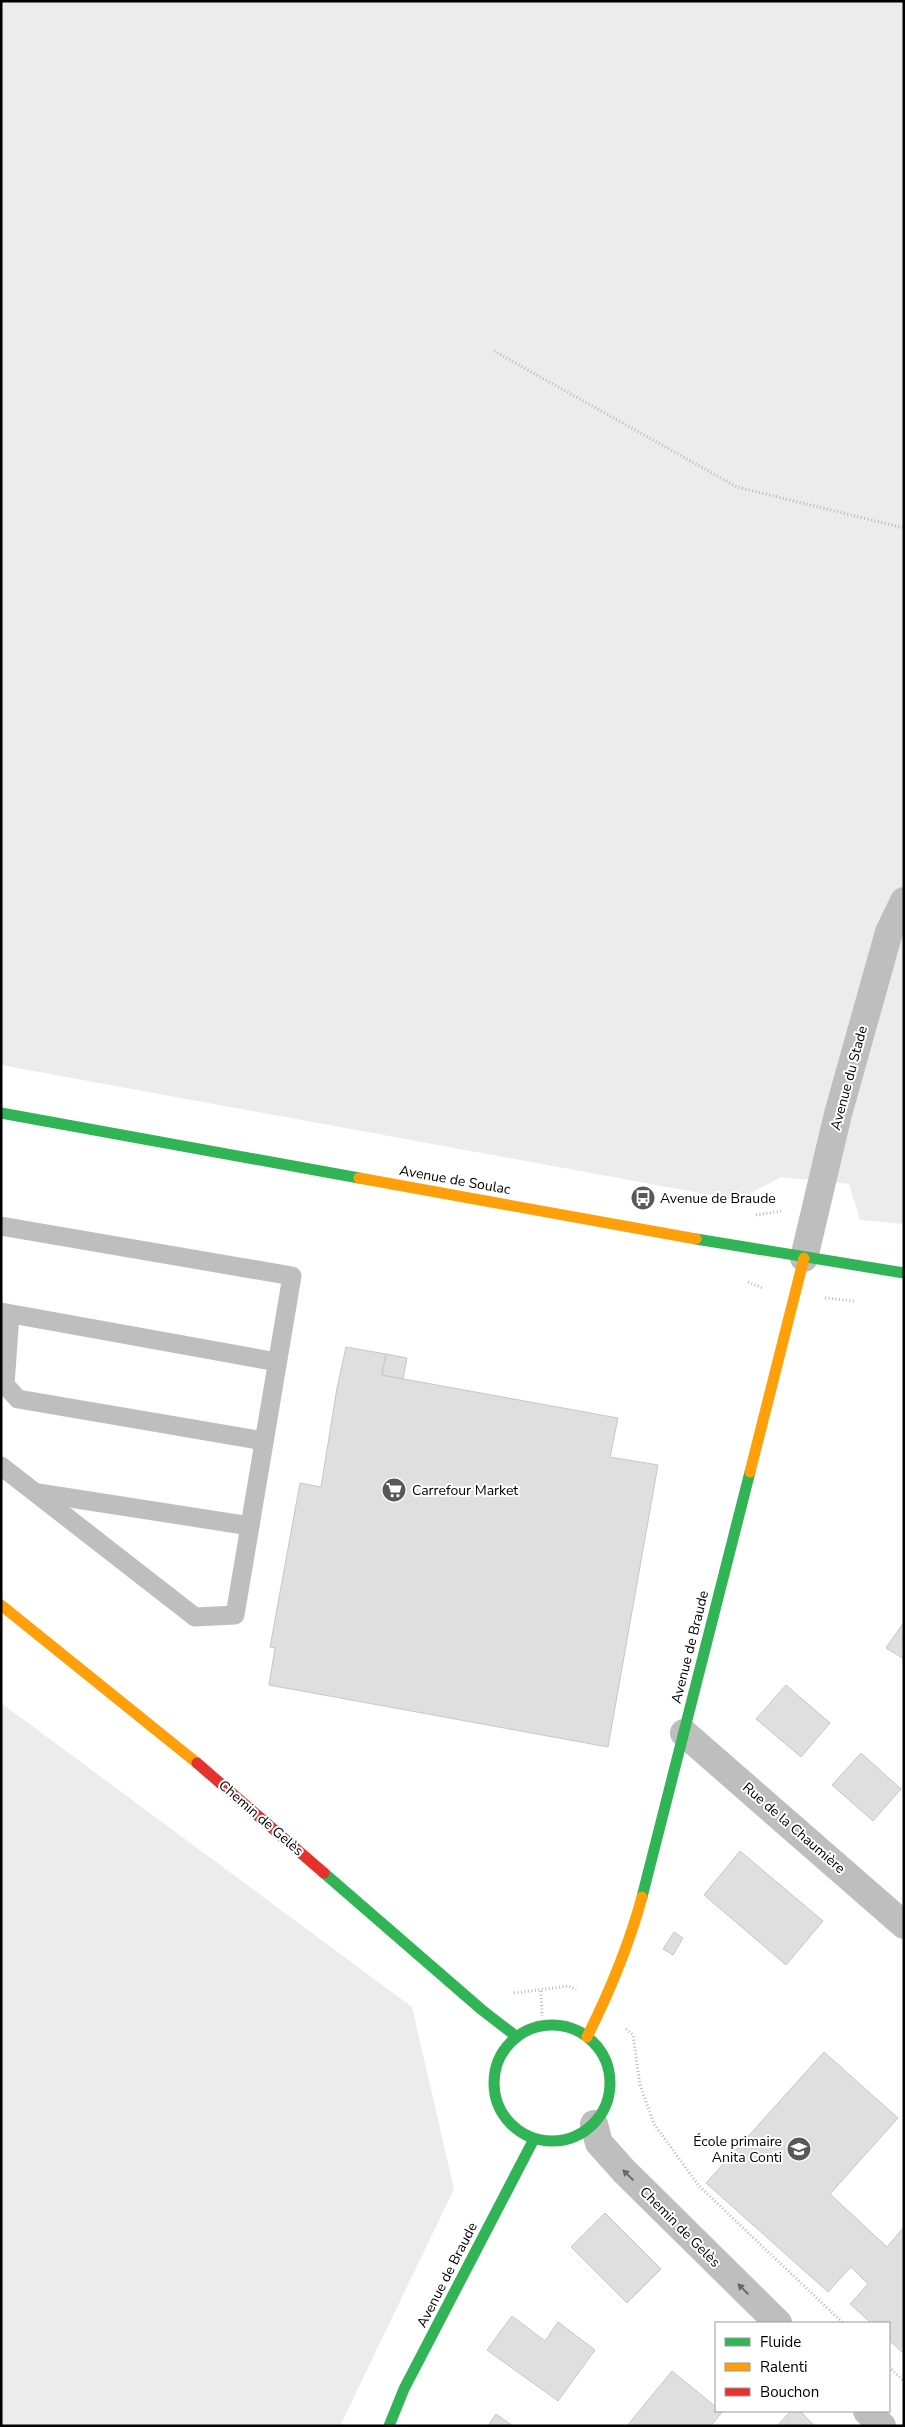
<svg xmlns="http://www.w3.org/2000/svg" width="905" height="2427" viewBox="0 0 905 2427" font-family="'Nunito Sans',sans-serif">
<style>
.green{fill:#ececec}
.building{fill:#dfdfdf;stroke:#c7c7c7}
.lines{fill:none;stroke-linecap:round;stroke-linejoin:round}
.path{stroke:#b9b9b9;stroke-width:3;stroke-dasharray:1 2.5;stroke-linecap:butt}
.lane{stroke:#bebebe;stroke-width:19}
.street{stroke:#bebebe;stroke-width:28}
.fast{stroke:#30b455;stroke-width:11}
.slow{stroke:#ff9f0a;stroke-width:11}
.jam{stroke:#e5322d;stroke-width:11}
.oneway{fill:#686868}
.labels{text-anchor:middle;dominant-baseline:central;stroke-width:4;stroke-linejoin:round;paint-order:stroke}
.street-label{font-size:14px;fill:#000;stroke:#fff}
.poi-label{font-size:14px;fill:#000;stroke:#fff;text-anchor:start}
</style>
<rect width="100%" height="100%" fill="#fff"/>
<g class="green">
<polygon points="1,1 904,1 904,1224 860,1220 849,1184 781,1177 738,1200 1,1065"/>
<polygon points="1,1703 412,2007 454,2189 340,2426 1,2426"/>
</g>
<g class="building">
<polygon points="346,1347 386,1354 382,1375 618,1418 610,1457 658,1465 608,1747 269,1685 275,1648 270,1647 300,1483 321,1487 337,1388"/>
<polygon points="386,1354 407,1358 403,1379 382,1375"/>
<polygon points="904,1622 904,1659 886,1648"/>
<polygon points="786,1685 830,1723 801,1757 756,1719"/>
<polygon points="861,1753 901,1789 873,1821 832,1785"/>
<polygon points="740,1851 823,1921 786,1965 704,1895"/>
<polygon points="674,1932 683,1938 673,1955 663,1949"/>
<polygon points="824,2052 898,2118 830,2194 887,2247 904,2227 904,2354 889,2340 889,2323 871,2323 850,2304 868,2284 851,2267 828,2292 706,2183"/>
<polygon points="605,2213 661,2269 627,2303 571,2247"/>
<polygon points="512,2316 545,2341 558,2322 595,2350 558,2401 487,2350"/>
<polygon points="672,2371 716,2407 716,2411 722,2412 711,2426 627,2426"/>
<polygon points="791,2411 800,2411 815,2426 777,2426"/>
<polygon points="496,2414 513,2426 488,2426"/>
</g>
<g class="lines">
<g class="path">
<polyline points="494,351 737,487 904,528"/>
<polyline points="756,1215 782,1211"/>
<polyline points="748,1282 763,1288"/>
<polyline points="825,1298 854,1301"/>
<polyline points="541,1991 542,2016"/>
<polyline points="514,1993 569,1986 576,1990"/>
<polyline points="626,2029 633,2035 640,2085 654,2124 699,2186 843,2323"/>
<polyline points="889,2367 904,2381"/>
</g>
<g class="lane">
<polyline points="1,1226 292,1276 235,1615 195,1617 1,1466"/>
<polyline points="1,1312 277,1362"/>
<polyline points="10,1314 5,1385 18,1399 264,1441"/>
<polyline points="38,1493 250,1526"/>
</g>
<g class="street">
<polyline points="804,1258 838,1114 889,932 904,901"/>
<polyline points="684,1733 904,1925"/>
<polyline points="594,2124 599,2143 624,2171 778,2323"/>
<polyline points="867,2411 882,2426"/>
</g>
<g class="fast">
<polyline points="1,1113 359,1178"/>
<polyline points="696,1239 904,1273"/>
<polyline points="324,1873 482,2010 517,2037"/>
<polyline points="642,1897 750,1472"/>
<circle cx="552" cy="2083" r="58"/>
<polyline points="389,2426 404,2389 534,2139"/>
</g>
<g class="slow">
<polyline points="359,1178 696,1239"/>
<polyline points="750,1472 804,1258"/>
<polyline points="1,1605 197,1763"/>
<path d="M587,2037C609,1993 629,1945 642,1897"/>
</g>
<polyline class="jam" points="197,1763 324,1873"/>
</g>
<defs><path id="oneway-solid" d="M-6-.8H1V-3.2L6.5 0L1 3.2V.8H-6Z" transform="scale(1.25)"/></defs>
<g class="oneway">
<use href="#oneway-solid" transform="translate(628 2175) rotate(-135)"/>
<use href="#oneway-solid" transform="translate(743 2289) rotate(-135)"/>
</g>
<defs>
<symbol id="bus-disc" viewBox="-11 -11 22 22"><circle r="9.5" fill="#595959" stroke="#fff"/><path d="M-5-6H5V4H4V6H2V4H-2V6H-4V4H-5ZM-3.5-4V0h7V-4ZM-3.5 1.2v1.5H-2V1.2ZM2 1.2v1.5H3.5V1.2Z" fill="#fff"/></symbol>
<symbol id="supermarket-disc" viewBox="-11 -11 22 22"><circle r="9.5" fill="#595959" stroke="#fff"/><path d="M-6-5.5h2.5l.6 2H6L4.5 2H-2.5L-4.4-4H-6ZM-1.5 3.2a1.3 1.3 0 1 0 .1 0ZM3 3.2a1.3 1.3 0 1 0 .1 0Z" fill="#fff"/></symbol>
<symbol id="school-disc" viewBox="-11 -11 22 22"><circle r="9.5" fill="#595959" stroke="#fff"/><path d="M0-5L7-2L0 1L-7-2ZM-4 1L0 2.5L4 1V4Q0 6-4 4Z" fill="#fff"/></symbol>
</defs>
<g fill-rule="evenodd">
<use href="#bus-disc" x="629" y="1184" width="28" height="28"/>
<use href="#supermarket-disc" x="380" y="1476" width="28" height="28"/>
<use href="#school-disc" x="785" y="2135" width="28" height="28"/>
</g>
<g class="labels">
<g class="street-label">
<text transform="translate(849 1078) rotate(-75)">Avenue du Stade</text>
<text transform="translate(455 1180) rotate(10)">Avenue de Soulac</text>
<text transform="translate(690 1647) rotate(-76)">Avenue de Braude</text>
<text transform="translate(261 1818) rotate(41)">Chemin de Gelès</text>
<text transform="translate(794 1828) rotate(41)">Rue de la Chaumière</text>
<text transform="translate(680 2227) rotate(45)">Chemin de Gelès</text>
<text transform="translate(447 2275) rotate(-63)">Avenue de Braude</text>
</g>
<g class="poi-label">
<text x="660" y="1198">Avenue de Braude</text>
<text x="412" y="1490">Carrefour Market</text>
<text x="782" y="2141" text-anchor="end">École primaire<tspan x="782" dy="16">Anita Conti</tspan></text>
</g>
</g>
<rect width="905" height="2427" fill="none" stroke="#000000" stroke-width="5"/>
<rect x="715" y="2322" width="175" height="90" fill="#ffffff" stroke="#999999"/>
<rect x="725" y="2338" width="25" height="8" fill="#30b455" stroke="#999999"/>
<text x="760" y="2347" font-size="15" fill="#000000">Fluide</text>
<rect x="725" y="2363" width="25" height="8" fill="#ff9f0a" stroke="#999999"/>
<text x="760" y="2372" font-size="15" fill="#000000">Ralenti</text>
<rect x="725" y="2388" width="25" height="8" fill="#e5322d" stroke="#999999"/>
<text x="760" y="2397" font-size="15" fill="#000000">Bouchon</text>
</svg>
